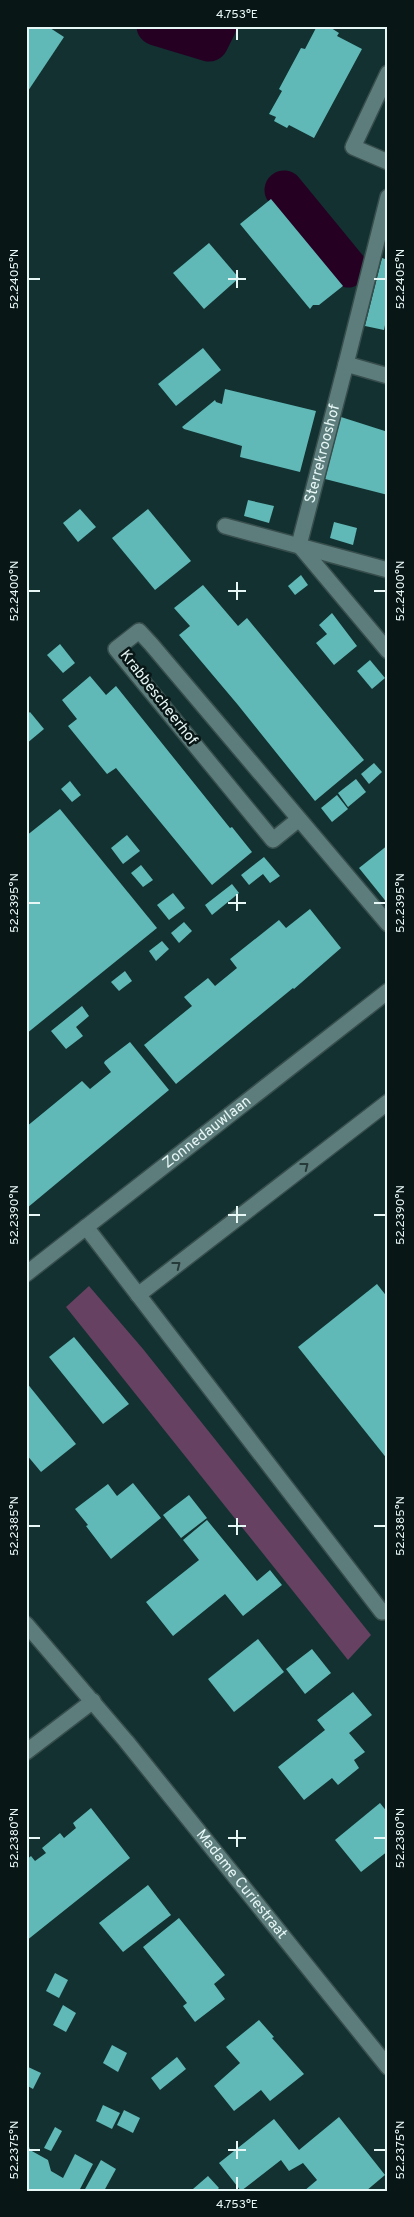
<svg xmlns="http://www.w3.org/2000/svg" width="414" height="2217" viewBox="0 0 414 2217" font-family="Overpass,sans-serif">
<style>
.green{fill:#664161}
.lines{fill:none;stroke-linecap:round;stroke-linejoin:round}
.canal{stroke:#260023;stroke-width:39}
.building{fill:#60b9b7}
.lane-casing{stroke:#374e4d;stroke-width:18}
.street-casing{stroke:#374e4d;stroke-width:18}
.lane{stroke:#5d7d7c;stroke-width:15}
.street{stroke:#5d7d7c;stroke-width:15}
.oneway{stroke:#263a3a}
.ticks{fill:none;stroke:#e6f7f6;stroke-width:2}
.labels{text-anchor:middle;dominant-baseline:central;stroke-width:5;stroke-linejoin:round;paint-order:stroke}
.street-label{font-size:15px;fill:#e6f7f6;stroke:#091616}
.neatline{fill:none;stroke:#e6f7f6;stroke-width:2}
.ticks-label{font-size:12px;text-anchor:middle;fill:#e6f7f6}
</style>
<rect width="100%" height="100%" fill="#123130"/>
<polygon class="green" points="89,1286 143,1349 371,1635 348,1660 66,1307"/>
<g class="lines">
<g class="canal">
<polyline points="156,26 209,42 217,26"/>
<polyline points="284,190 348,268"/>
</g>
</g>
<g class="building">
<polygon points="26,26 47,26 64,37 26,94"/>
<polygon points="317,26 324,29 328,26 339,33 337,36 362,49 314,138 289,125 287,128 274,121 276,117 269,114 282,91 279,89 301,48 305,49"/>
<polygon points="271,199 343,286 319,305 313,305 310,309 240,224"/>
<polygon points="209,243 239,278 204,309 173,273"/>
<polygon points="382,258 388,260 388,326 385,325 384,330 365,326"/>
<polygon points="203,348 221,370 176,406 158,384"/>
<polygon points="225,389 316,411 300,472 240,457 242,446 184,429 182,427 215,400 216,402 222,404"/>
<polygon points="341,417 388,432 388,495 325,479"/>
<polygon points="248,500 274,506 269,523 244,516"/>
<polygon points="80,509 96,527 78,542 63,523"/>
<polygon points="148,509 191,561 155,590 112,538"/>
<polygon points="334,522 357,528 353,545 330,538"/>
<polygon points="301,575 308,585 295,595 288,586"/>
<polygon points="203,585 238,626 247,618 364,760 315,801 238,705 179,635 190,626 174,608"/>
<polygon points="332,613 357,646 334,665 316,643 327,634 319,625"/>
<polygon points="60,644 75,663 63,673 47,655"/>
<polygon points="370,660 385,678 372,689 357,671"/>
<polygon points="90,676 106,695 116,686 230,828 232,827 252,852 212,885 116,768 107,774 68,726 77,719 62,700"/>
<polygon points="30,712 44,729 26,744 26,715"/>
<polygon points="374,763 382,772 369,784 361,774"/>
<polygon points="356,779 366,792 348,807 338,793"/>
<polygon points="70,781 81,795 72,802 61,789"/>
<polygon points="337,795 348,809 332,822 321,808"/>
<polygon points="60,809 157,928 26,1034 26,836"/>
<polygon points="127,835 140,851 123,864 111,848"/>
<polygon points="388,845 388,904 359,868"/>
<polygon points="264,857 280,876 270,883 263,874 249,885 241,875"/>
<polygon points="141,865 153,880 143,887 131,873"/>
<polygon points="232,884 239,893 212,915 205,905"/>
<polygon points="173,893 185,908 169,920 157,905"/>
<polygon points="310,909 341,948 294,989 293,988 176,1084 144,1045 192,1006 184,997 208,978 215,986 237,968 230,959 279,920 286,928"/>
<polygon points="184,922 192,931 179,943 171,933"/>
<polygon points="162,941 169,949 156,961 149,951"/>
<polygon points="125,971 132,981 119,991 111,982"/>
<polygon points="82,1006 89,1016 76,1027 83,1036 66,1049 51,1031"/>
<polygon points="130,1042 169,1090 27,1208 26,1127 82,1081 90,1089 111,1072 104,1063 105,1061"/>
<polygon points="377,1284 388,1298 388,1460 298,1347"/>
<polygon points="74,1337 129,1404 103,1424 49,1357"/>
<polygon points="26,1382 76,1444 41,1472 26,1454"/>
<polygon points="133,1483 161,1518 111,1559 86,1526 88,1525 75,1509 108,1484 117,1496"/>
<polygon points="189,1495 207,1518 181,1538 163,1515"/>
<polygon points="207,1520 257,1581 270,1570 282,1585 243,1616 225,1594 173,1636 146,1602 199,1560 183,1540"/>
<polygon points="258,1639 284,1672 234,1712 208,1679"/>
<polygon points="312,1649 331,1673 305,1694 286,1669"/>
<polygon points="353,1692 372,1715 349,1733 365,1752 354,1760 359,1768 338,1785 332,1778 304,1800 278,1767 325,1730 317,1720"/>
<polygon points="380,1803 388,1813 388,1851 361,1872 335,1840"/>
<polygon points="91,1808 130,1858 26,1941 26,1860 31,1856 35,1861 46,1853 42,1848 60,1833 64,1838 76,1828 73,1823"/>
<polygon points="148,1885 171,1915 123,1952 99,1923"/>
<polygon points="179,1918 225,1975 214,1984 225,1999 195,2022 183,2006 187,2003 143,1947"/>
<polygon points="55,1973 68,1980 59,1998 46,1991"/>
<polygon points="63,2005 76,2013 66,2032 53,2025"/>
<polygon points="259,2020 274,2037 272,2038 304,2074 270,2101 261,2090 234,2111 214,2086 240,2063 226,2047"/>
<polygon points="112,2045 127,2053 118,2072 103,2063"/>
<polygon points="177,2057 186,2069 160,2090 151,2078"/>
<polygon points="26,2066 41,2073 33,2089 26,2085"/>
<polygon points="103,2105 120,2113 112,2129 96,2121"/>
<polygon points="124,2110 140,2118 133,2133 117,2125"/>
<polygon points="339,2117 385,2175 366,2191 304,2191 317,2180 303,2163 289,2171 281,2160 241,2191 219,2163 274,2119 299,2150"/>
<polygon points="55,2127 62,2131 51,2151 44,2148"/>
<polygon points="26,2137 30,2150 48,2160 51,2171 63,2178 75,2154 93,2164 79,2191 26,2191"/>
<polygon points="101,2160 116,2169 104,2191 84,2191"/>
<polygon points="208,2176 219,2188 216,2191 195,2191 193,2189"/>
</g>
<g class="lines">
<defs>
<g id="lane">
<polyline points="388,73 353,147 388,162"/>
<polyline points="86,1227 382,1612"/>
<polyline points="138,1295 388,1102"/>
</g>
<g id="street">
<polyline points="346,364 388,197"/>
<polyline points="225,526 388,570"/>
<path id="s1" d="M299,545L346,364L388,376"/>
<polyline points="299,545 388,651"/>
<polyline points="299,819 273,840 116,649 139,631 151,644 388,924"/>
<path id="s2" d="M26,1274L388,991"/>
<path id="s3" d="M26,1624L126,1741L388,2067"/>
<polyline points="26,1752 93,1701"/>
</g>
</defs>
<use href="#lane" class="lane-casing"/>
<use href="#street" class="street-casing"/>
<use href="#lane" class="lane"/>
<use href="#street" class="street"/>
</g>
<defs><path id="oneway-chevron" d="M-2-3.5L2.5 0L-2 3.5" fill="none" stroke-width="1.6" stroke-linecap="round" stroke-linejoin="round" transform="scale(1.25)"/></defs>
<g class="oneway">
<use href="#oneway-chevron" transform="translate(305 1166) rotate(-38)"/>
<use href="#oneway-chevron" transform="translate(177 1265) rotate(-38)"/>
</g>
<path class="ticks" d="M237,28V40M237,270V288M28,279H40M228,279H246M374,279H386M237,582V600M28,591H40M228,591H246M374,591H386M237,894V911M28,903H40M228,903H246M374,903H386M237,1206V1223M28,1215H40M228,1215H246M374,1215H386M237,1518V1535M28,1526H40M228,1526H246M374,1526H386M237,1830V1847M28,1838H40M228,1838H246M374,1838H386M237,2141V2159M28,2150H40M228,2150H246M374,2150H386M237,2177V2190"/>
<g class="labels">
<g class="street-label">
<text stroke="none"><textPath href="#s1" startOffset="94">Sterrekrooshof</textPath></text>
<text transform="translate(158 698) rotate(52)">Krabbescheerhof</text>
<text stroke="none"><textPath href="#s2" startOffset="230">Zonnedauwlaan</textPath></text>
<text stroke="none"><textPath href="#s3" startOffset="338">Madame Curiestraat</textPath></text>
</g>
</g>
<rect width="414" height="2217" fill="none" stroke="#091616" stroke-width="55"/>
<rect x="28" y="28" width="358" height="2162" class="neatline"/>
<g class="ticks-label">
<text x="237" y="18">4.753°E</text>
<text transform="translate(14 279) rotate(-90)" y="4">52.2405°N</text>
<text transform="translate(400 279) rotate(-90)" y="4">52.2405°N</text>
<text transform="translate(14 591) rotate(-90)" y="4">52.2400°N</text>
<text transform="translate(400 591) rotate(-90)" y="4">52.2400°N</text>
<text transform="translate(14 903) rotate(-90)" y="4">52.2395°N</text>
<text transform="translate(400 903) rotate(-90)" y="4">52.2395°N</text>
<text transform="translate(14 1215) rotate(-90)" y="4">52.2390°N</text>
<text transform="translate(400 1215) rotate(-90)" y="4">52.2390°N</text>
<text transform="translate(14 1526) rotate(-90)" y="4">52.2385°N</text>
<text transform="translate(400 1526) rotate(-90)" y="4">52.2385°N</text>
<text transform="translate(14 1838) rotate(-90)" y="4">52.2380°N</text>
<text transform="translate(400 1838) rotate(-90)" y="4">52.2380°N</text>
<text transform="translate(14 2150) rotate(-90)" y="4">52.2375°N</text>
<text transform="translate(400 2150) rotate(-90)" y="4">52.2375°N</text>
<text x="237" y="2208">4.753°E</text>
</g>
</svg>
